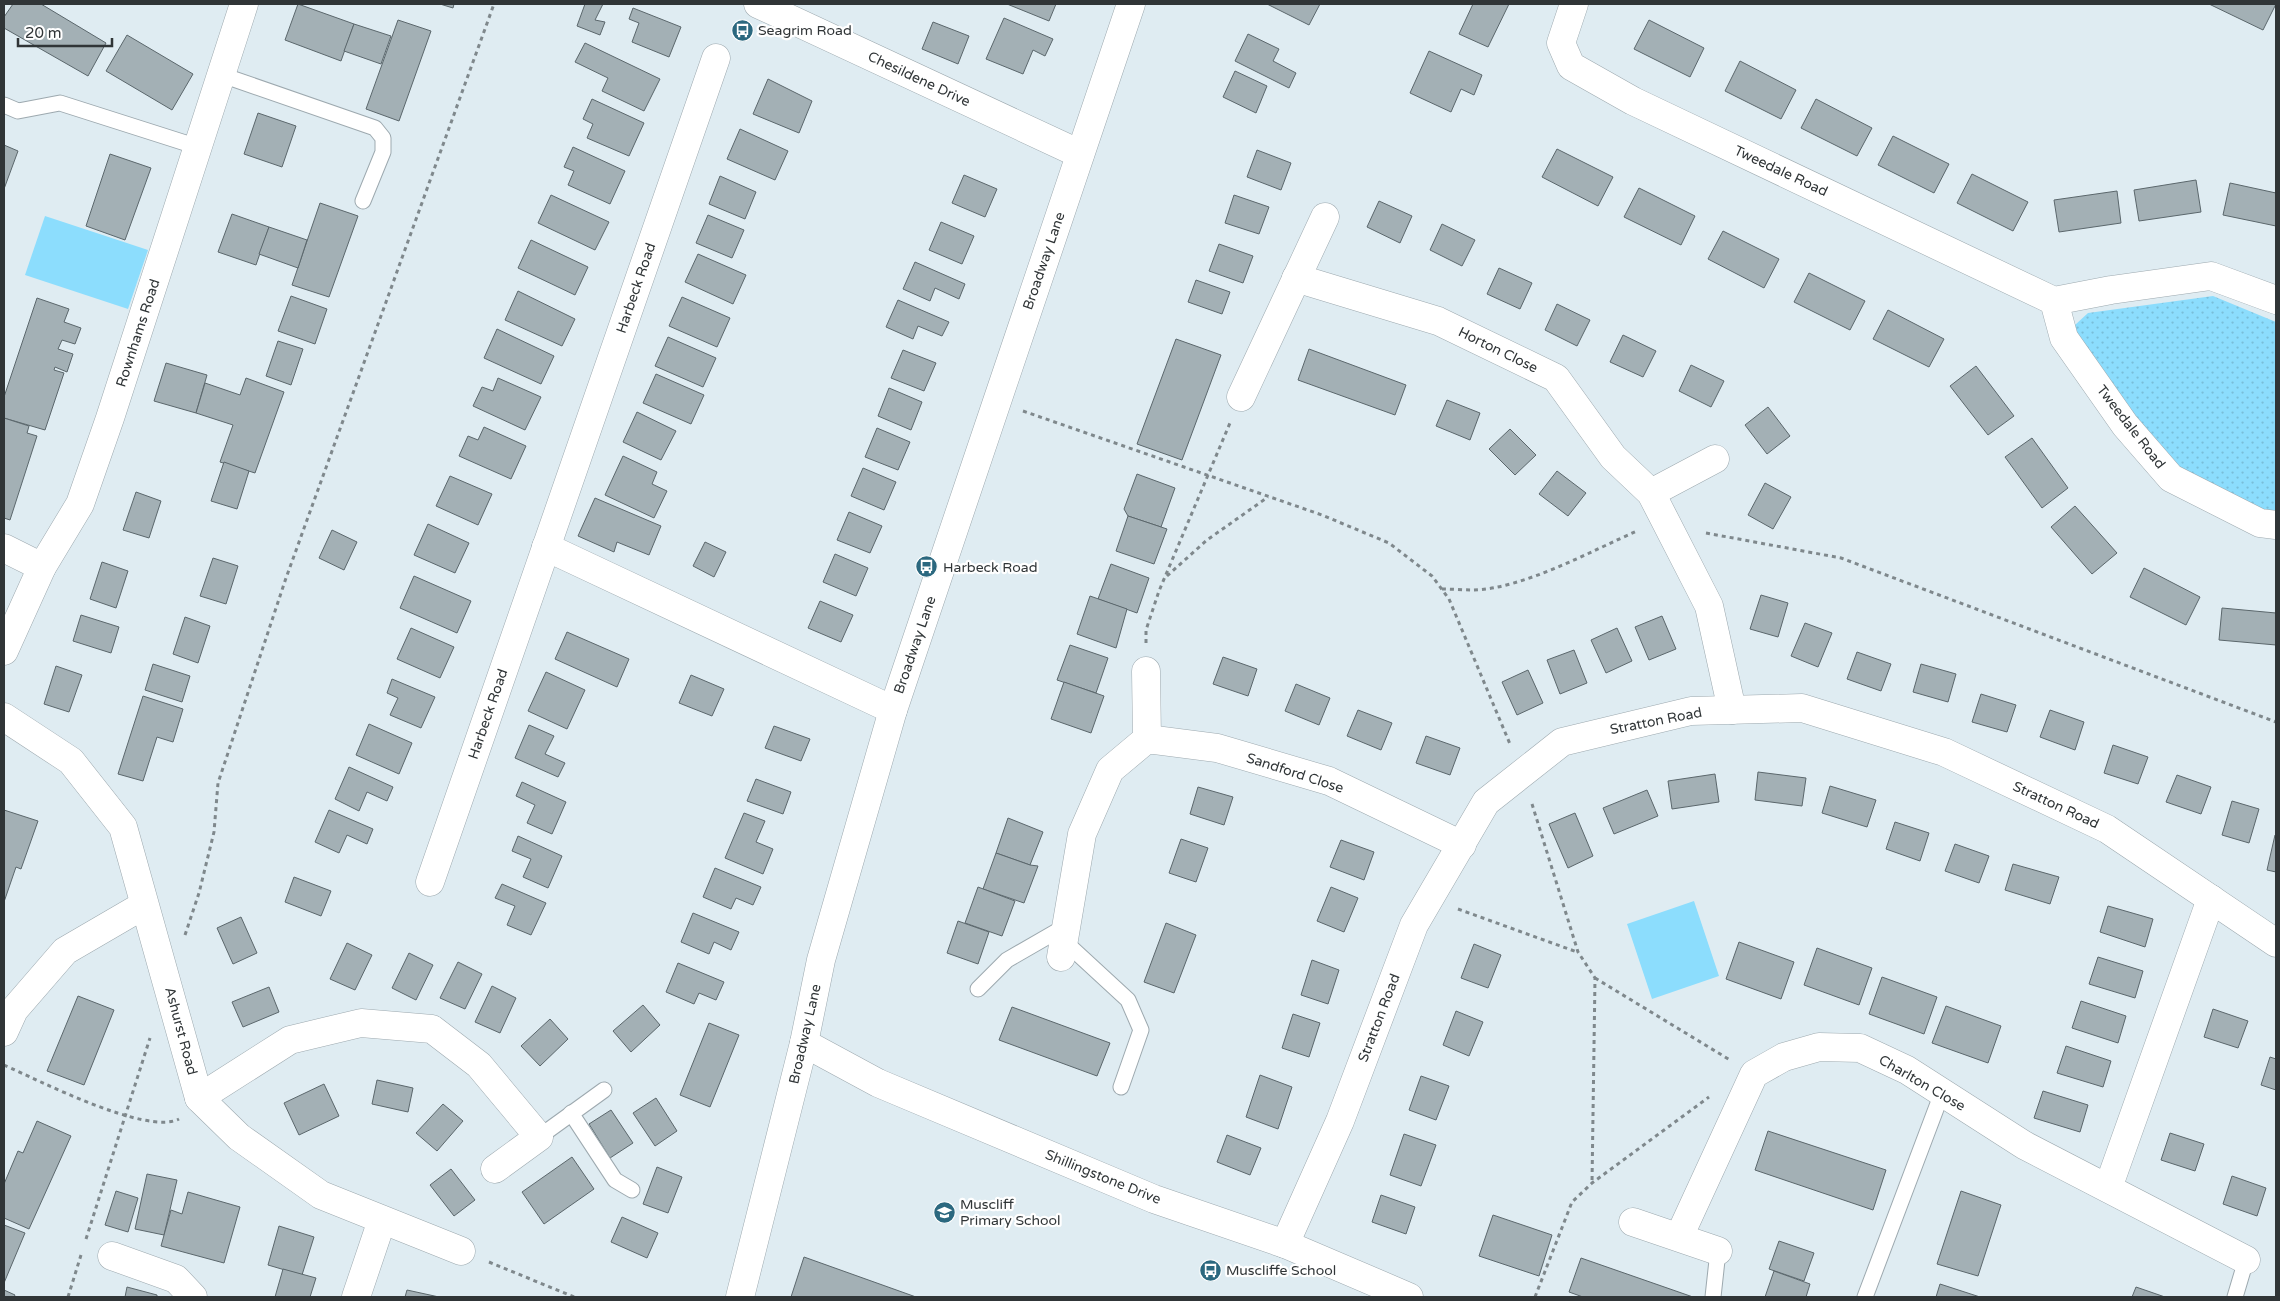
<svg xmlns="http://www.w3.org/2000/svg" width="2280" height="1301" viewBox="0 0 2280 1301" font-family="'Varela Round',sans-serif">
<style>
.grass{fill:url(#grass-dots)}
.green{fill:#8cddfd}
.building{fill:#a3b0b5;stroke:#5b676c}
.lines{fill:none;stroke-linecap:round;stroke-linejoin:round}
.lane-casing{stroke:#9da9af;stroke-width:17}
.street-casing{stroke:#9da9af;stroke-width:29}
.path{stroke:#7f888c;stroke-width:3;stroke-dasharray:4 4;stroke-linecap:butt}
.lane{stroke:#fff;stroke-width:15}
.street{stroke:#fff;stroke-width:28}
.labels{text-anchor:middle;dominant-baseline:central;stroke-width:4.5;stroke-linejoin:round;paint-order:stroke}
.poi-label{font-size:14px;fill:#303537;stroke:#fff;text-anchor:start}
.street-label{font-size:14px;fill:#303537;stroke:#fff}
</style>
<defs>
<pattern id="grass-dots" width="8" height="8" patternUnits="userSpaceOnUse" patternTransform="scale(1.25)"><rect width="8" height="8" fill="#8cddfd"/><path d="M2 2h.1M6 6h.1" fill="none" stroke="#79bed9" stroke-width="1.8" stroke-linecap="round"/></pattern>
</defs>
<rect width="100%" height="100%" fill="#dfecf2"/>
<polygon class="grass" points="2213,296 2276,322 2276,512 2267,514 2174,471 2072,340 2075,325 2088,313"/>
<g class="green">
<polygon points="45,216 148,250 128,309 25,275"/>
<polygon points="1694,901 1719,976 1652,999 1627,924"/>
</g>
<g class="building">
<polygon points="13,4 41,4 106,43 88,76 4,28 4,17"/>
<polygon points="298,4 354,24 341,61 285,40"/>
<polygon points="440,4 454,4 453,8"/>
<polygon points="585,4 603,4 595,20 605,22 600,35 577,26"/>
<polygon points="1007,4 1056,4 1049,21"/>
<polygon points="1267,4 1320,4 1309,25"/>
<polygon points="1473,4 1509,4 1488,47 1459,34"/>
<polygon points="2209,4 2276,4 2263,30"/>
<polygon points="633,8 681,27 669,57 632,42 639,23 629,19"/>
<polygon points="1004,18 1053,39 1045,56 1033,50 1023,74 986,59"/>
<polygon points="398,20 431,31 399,121 366,109"/>
<polygon points="1649,20 1704,48 1690,77 1634,49"/>
<polygon points="933,22 969,36 958,64 922,49"/>
<polygon points="354,24 391,36 381,64 344,51"/>
<polygon points="1248,34 1279,49 1273,61 1296,73 1289,88 1235,61"/>
<polygon points="127,35 193,74 172,110 106,71"/>
<polygon points="585,43 660,79 644,111 602,91 608,78 575,62"/>
<polygon points="1429,51 1482,75 1474,95 1461,89 1451,112 1410,93"/>
<polygon points="1740,61 1796,90 1781,119 1725,91"/>
<polygon points="1235,71 1267,86 1256,113 1223,97"/>
<polygon points="768,79 812,101 799,133 753,114"/>
<polygon points="592,99 644,123 629,156 587,138 593,124 583,119"/>
<polygon points="1816,99 1872,128 1857,156 1801,128"/>
<polygon points="258,113 296,126 282,167 244,154"/>
<polygon points="740,129 788,151 775,180 727,159"/>
<polygon points="1893,136 1949,164 1934,193 1878,165"/>
<polygon points="4,145 18,151 4,189"/>
<polygon points="573,147 625,171 610,204 568,185 574,171 564,167"/>
<polygon points="1557,149 1613,177 1598,206 1542,177"/>
<polygon points="1257,150 1291,163 1281,190 1247,177"/>
<polygon points="110,154 151,168 125,240 86,226"/>
<polygon points="1972,174 2028,202 2013,231 1957,203"/>
<polygon points="964,175 997,189 985,217 952,203"/>
<polygon points="720,176 756,192 745,219 709,204"/>
<polygon points="2196,180 2201,212 2139,221 2134,190"/>
<polygon points="2230,183 2276,193 2276,226 2223,215"/>
<polygon points="1639,188 1695,216 1681,245 1624,217"/>
<polygon points="2117,191 2121,223 2059,232 2054,200"/>
<polygon points="551,195 609,222 595,250 538,223"/>
<polygon points="1234,195 1269,207 1259,234 1225,223"/>
<polygon points="1379,201 1412,216 1400,243 1367,227"/>
<polygon points="320,203 358,216 329,297 292,285"/>
<polygon points="232,214 269,227 256,265 218,252"/>
<polygon points="708,215 744,230 732,258 696,243"/>
<polygon points="941,222 974,236 962,264 929,250"/>
<polygon points="1442,224 1475,240 1462,266 1430,250"/>
<polygon points="269,227 307,240 298,268 259,254"/>
<polygon points="1723,231 1779,259 1764,288 1708,259"/>
<polygon points="531,240 588,267 575,295 518,268"/>
<polygon points="1219,244 1253,256 1243,283 1209,271"/>
<polygon points="698,254 746,275 733,304 685,282"/>
<polygon points="915,262 965,284 959,299 935,288 930,301 903,289"/>
<polygon points="1499,268 1532,283 1520,309 1487,294"/>
<polygon points="1809,273 1865,301 1850,330 1794,302"/>
<polygon points="1196,280 1230,292 1222,314 1188,302"/>
<polygon points="518,291 575,319 562,346 505,320"/>
<polygon points="291,296 327,309 315,344 278,331"/>
<polygon points="682,297 730,318 717,347 669,326"/>
<polygon points="37,298 69,309 64,322 81,328 75,344 62,340 58,349 73,354 67,372 55,367 54,370 64,373 45,430 4,418 4,397"/>
<polygon points="898,300 949,322 942,336 918,326 913,339 886,327"/>
<polygon points="1557,304 1590,320 1577,346 1545,330"/>
<polygon points="1888,310 1944,339 1929,367 1873,339"/>
<polygon points="497,329 554,356 541,384 484,358"/>
<polygon points="1623,335 1656,351 1643,377 1610,362"/>
<polygon points="668,337 716,358 703,387 655,366"/>
<polygon points="1176,339 1221,355 1182,460 1137,444"/>
<polygon points="278,341 303,349 291,385 266,376"/>
<polygon points="1309,349 1406,385 1395,415 1298,380"/>
<polygon points="903,350 936,363 924,391 891,378"/>
<polygon points="166,363 207,375 196,413 154,401"/>
<polygon points="1691,365 1724,381 1711,407 1679,391"/>
<polygon points="1976,366 2014,416 1988,435 1950,386"/>
<polygon points="656,374 704,395 691,424 643,403"/>
<polygon points="246,378 284,392 255,473 220,462 233,425 196,413 205,383 240,395"/>
<polygon points="498,378 541,397 525,430 473,406 482,387 493,391"/>
<polygon points="889,388 922,402 911,430 878,416"/>
<polygon points="1447,400 1480,413 1470,440 1436,426"/>
<polygon points="1768,407 1790,436 1767,454 1745,425"/>
<polygon points="637,412 676,431 661,460 623,442"/>
<polygon points="4,418 29,426 27,433 37,436 10,520 4,518"/>
<polygon points="484,427 526,446 511,479 459,456 468,436 478,440"/>
<polygon points="877,428 910,442 898,470 865,457"/>
<polygon points="1510,429 1536,455 1515,475 1489,449"/>
<polygon points="2032,438 2068,488 2042,508 2005,457"/>
<polygon points="623,456 657,472 652,484 667,491 654,518 605,495"/>
<polygon points="224,462 249,471 237,509 211,501"/>
<polygon points="863,468 896,482 884,510 851,496"/>
<polygon points="1557,471 1586,493 1568,516 1539,494"/>
<polygon points="1137,474 1175,488 1161,527 1128,516 1124,509"/>
<polygon points="450,476 492,494 478,525 436,506"/>
<polygon points="1765,483 1791,497 1773,529 1748,515"/>
<polygon points="136,492 161,501 149,538 123,530"/>
<polygon points="595,498 661,526 649,555 617,542 614,552 578,536"/>
<polygon points="2075,506 2117,553 2092,574 2051,527"/>
<polygon points="849,512 882,526 870,553 837,540"/>
<polygon points="1128,516 1167,529 1154,564 1116,551"/>
<polygon points="428,524 469,543 455,573 414,555"/>
<polygon points="332,530 357,542 344,570 319,558"/>
<polygon points="705,542 726,552 714,577 693,566"/>
<polygon points="835,554 868,568 856,596 823,582"/>
<polygon points="213,558 238,566 226,604 200,596"/>
<polygon points="102,562 128,571 116,608 90,599"/>
<polygon points="1111,564 1149,578 1137,613 1098,599"/>
<polygon points="2144,568 2200,597 2186,625 2130,597"/>
<polygon points="414,576 471,601 457,633 400,608"/>
<polygon points="1761,595 1788,603 1778,637 1750,629"/>
<polygon points="1090,596 1127,609 1116,648 1077,634"/>
<polygon points="820,601 853,615 841,642 808,628"/>
<polygon points="2222,608 2276,613 2276,645 2219,640"/>
<polygon points="81,615 119,627 111,653 73,641"/>
<polygon points="1662,616 1676,649 1649,660 1635,627"/>
<polygon points="185,617 210,626 198,663 173,654"/>
<polygon points="1805,623 1832,633 1818,667 1791,656"/>
<polygon points="411,628 454,647 440,678 397,659"/>
<polygon points="1617,628 1632,661 1606,673 1591,640"/>
<polygon points="567,632 629,659 617,687 555,659"/>
<polygon points="1070,645 1108,658 1096,693 1057,680"/>
<polygon points="1574,650 1587,683 1560,694 1547,660"/>
<polygon points="1857,652 1891,664 1881,691 1847,679"/>
<polygon points="1223,657 1257,669 1248,696 1213,684"/>
<polygon points="153,664 190,676 182,702 145,690"/>
<polygon points="1921,664 1956,674 1948,702 1913,692"/>
<polygon points="56,666 82,675 69,712 44,704"/>
<polygon points="1528,670 1543,703 1517,715 1502,682"/>
<polygon points="546,672 585,690 567,729 528,711"/>
<polygon points="691,675 724,689 712,716 679,703"/>
<polygon points="392,679 435,697 421,728 390,715 398,698 387,693"/>
<polygon points="1064,682 1104,696 1091,733 1051,719"/>
<polygon points="1296,684 1330,698 1319,725 1285,711"/>
<polygon points="1981,694 2016,705 2007,732 1972,722"/>
<polygon points="143,696 183,709 173,742 157,737 143,781 118,774"/>
<polygon points="1358,710 1392,723 1381,750 1347,736"/>
<polygon points="2050,710 2084,722 2075,750 2040,737"/>
<polygon points="369,724 412,743 399,774 356,755"/>
<polygon points="529,725 554,736 545,754 565,763 558,777 515,758"/>
<polygon points="774,726 810,739 801,761 765,748"/>
<polygon points="1426,736 1460,748 1450,775 1416,763"/>
<polygon points="2113,745 2148,757 2138,784 2104,773"/>
<polygon points="349,767 393,787 387,801 367,792 359,811 335,799"/>
<polygon points="1758,772 1806,778 1802,806 1755,800"/>
<polygon points="1715,774 1719,802 1672,809 1668,781"/>
<polygon points="2177,775 2211,787 2201,814 2166,802"/>
<polygon points="756,779 791,792 783,814 747,801"/>
<polygon points="522,782 566,802 552,834 527,823 535,805 516,796"/>
<polygon points="1830,786 1876,800 1867,827 1822,813"/>
<polygon points="1198,787 1233,797 1224,825 1190,814"/>
<polygon points="1647,790 1658,816 1614,834 1603,808"/>
<polygon points="2232,801 2259,809 2249,843 2222,835"/>
<polygon points="4,810 38,821 21,869 16,867 4,902"/>
<polygon points="329,810 373,829 367,844 347,835 339,853 315,842"/>
<polygon points="744,813 765,821 756,842 773,849 763,874 725,858"/>
<polygon points="1575,813 1593,856 1568,868 1549,824"/>
<polygon points="1008,818 1043,832 1030,865 996,853"/>
<polygon points="1895,822 1929,833 1920,861 1886,849"/>
<polygon points="2275,835 2276,835 2276,872 2267,870"/>
<polygon points="518,836 562,856 548,888 523,877 531,859 512,851"/>
<polygon points="1181,839 1208,848 1196,882 1169,873"/>
<polygon points="1341,840 1374,852 1364,880 1330,867"/>
<polygon points="1955,844 1989,856 1979,883 1945,871"/>
<polygon points="996,853 1030,865 1038,866 1024,903 983,889"/>
<polygon points="2013,864 2059,877 2050,904 2005,890"/>
<polygon points="715,868 761,887 753,905 736,898 731,909 703,897"/>
<polygon points="294,877 331,891 321,916 285,902"/>
<polygon points="502,884 546,903 531,935 507,925 515,906 495,898"/>
<polygon points="978,887 1015,901 1002,936 965,923"/>
<polygon points="1331,887 1358,898 1344,932 1317,921"/>
<polygon points="2108,906 2153,919 2145,947 2100,932"/>
<polygon points="693,913 739,932 731,950 714,942 709,954 681,942"/>
<polygon points="241,917 257,953 233,964 217,928"/>
<polygon points="958,921 989,932 978,964 947,953"/>
<polygon points="1166,923 1196,935 1174,993 1144,982"/>
<polygon points="1739,942 1794,962 1781,999 1726,979"/>
<polygon points="347,943 372,955 355,990 330,979"/>
<polygon points="1474,944 1501,955 1488,988 1461,978"/>
<polygon points="1817,948 1872,968 1859,1005 1804,985"/>
<polygon points="409,953 433,965 416,1000 392,988"/>
<polygon points="2098,957 2143,971 2135,998 2089,984"/>
<polygon points="1312,960 1339,970 1328,1004 1301,995"/>
<polygon points="458,962 482,974 465,1009 440,998"/>
<polygon points="678,963 724,982 716,1000 699,993 694,1004 666,992"/>
<polygon points="1882,977 1937,997 1924,1034 1869,1014"/>
<polygon points="492,986 516,998 500,1033 475,1022"/>
<polygon points="269,987 279,1012 243,1027 232,1002"/>
<polygon points="78,996 114,1010 84,1085 47,1071"/>
<polygon points="2081,1001 2126,1016 2118,1043 2072,1028"/>
<polygon points="643,1005 660,1025 631,1052 613,1031"/>
<polygon points="1946,1006 2001,1026 1988,1063 1932,1043"/>
<polygon points="1012,1007 1110,1043 1097,1076 999,1040"/>
<polygon points="2213,1009 2248,1021 2238,1048 2204,1037"/>
<polygon points="1456,1011 1483,1022 1469,1056 1443,1045"/>
<polygon points="1293,1014 1320,1023 1309,1057 1282,1048"/>
<polygon points="550,1019 568,1039 540,1066 521,1046"/>
<polygon points="709,1023 739,1035 710,1107 680,1095"/>
<polygon points="2066,1046 2111,1061 2103,1087 2057,1073"/>
<polygon points="2270,1057 2276,1059 2276,1090 2261,1085"/>
<polygon points="1260,1075 1292,1087 1278,1129 1246,1117"/>
<polygon points="1421,1076 1449,1086 1436,1120 1409,1110"/>
<polygon points="377,1080 413,1088 408,1112 372,1104"/>
<polygon points="324,1084 339,1116 299,1135 284,1103"/>
<polygon points="2043,1091 2088,1105 2080,1132 2034,1118"/>
<polygon points="656,1098 677,1131 655,1146 633,1113"/>
<polygon points="443,1104 463,1121 437,1151 416,1133"/>
<polygon points="611,1110 633,1143 610,1158 589,1124"/>
<polygon points="37,1121 71,1136 29,1229 4,1218 4,1184 18,1151 23,1153"/>
<polygon points="1768,1131 1886,1170 1873,1210 1755,1170"/>
<polygon points="2170,1133 2204,1144 2195,1171 2161,1160"/>
<polygon points="1404,1134 1436,1145 1421,1186 1390,1175"/>
<polygon points="1227,1135 1261,1148 1250,1175 1217,1162"/>
<polygon points="572,1157 594,1189 544,1224 522,1192"/>
<polygon points="657,1167 682,1177 668,1213 643,1204"/>
<polygon points="451,1169 475,1200 454,1216 430,1185"/>
<polygon points="147,1174 177,1180 164,1235 135,1229"/>
<polygon points="2232,1176 2266,1188 2257,1216 2223,1204"/>
<polygon points="116,1191 138,1198 128,1232 105,1225"/>
<polygon points="1961,1191 2001,1205 1978,1276 1937,1264"/>
<polygon points="188,1192 240,1207 224,1263 161,1246 171,1210 182,1214"/>
<polygon points="1381,1195 1415,1207 1406,1234 1372,1222"/>
<polygon points="1493,1215 1552,1235 1539,1276 1479,1256"/>
<polygon points="622,1217 658,1233 647,1258 611,1242"/>
<polygon points="4,1225 25,1233 4,1283"/>
<polygon points="279,1226 314,1237 302,1275 268,1265"/>
<polygon points="1779,1241 1814,1253 1804,1281 1769,1269"/>
<polygon points="804,1257 916,1297 791,1297"/>
<polygon points="1581,1258 1693,1297 1583,1297 1569,1292"/>
<polygon points="283,1269 316,1278 310,1297 275,1297"/>
<polygon points="1774,1271 1810,1284 1806,1297 1765,1297"/>
<polygon points="1940,1284 1980,1297 1936,1297"/>
<polygon points="127,1287 157,1295 157,1297 125,1297"/>
<polygon points="2136,1287 2165,1297 2132,1297"/>
<polygon points="4,1290 15,1295 14,1297 4,1297"/>
<polygon points="407,1290 439,1297 405,1297"/>
</g>
<g class="lines">
<defs>
<g id="lane">
<polyline points="222,75 375,128 383,138 383,152 363,201"/>
<polyline points="4,105 18,111 60,103 198,147"/>
<polyline points="1064,941 1128,1000 1141,1030 1121,1087"/>
<polyline points="978,989 1007,960 1066,926"/>
<polyline points="571,1113 615,1180 632,1190"/>
<polyline points="539,1137 604,1090"/>
<polyline points="1713,1297 1718,1251"/>
<polyline points="1865,1297 1942,1093"/>
<polyline points="2235,1297 2246,1260"/>
</g>
<g id="street">
<polyline points="758,4 1080,154"/>
<polyline points="1574,4 1561,43 1571,66 1633,101 2054,301 2111,290 2211,276 2276,300"/>
<polyline points="1296,278 1438,321 1556,378 1613,457 1651,493 1709,606 1732,710"/>
<polyline points="2054,301 2064,338 2125,425 2171,478 2260,523 2276,525"/>
<polyline points="1241,397 1325,217"/>
<polyline points="1651,493 1715,459"/>
<polyline points="546,547 893,710"/>
<polyline points="4,548 42,567"/>
<polyline points="4,651 42,567 80,504 110,418 244,4"/>
<polyline points="1146,671 1147,739"/>
<polyline points="4,717 71,761 123,827 199,1098 239,1137 321,1195 461,1251"/>
<polyline points="430,882 716,58"/>
<polyline points="1061,957 1082,834 1110,770 1147,739 1217,748 1329,781 1462,845"/>
<polyline points="4,1032 14,1010 65,951 144,905"/>
<polyline points="804,1043 878,1083 1154,1199 1285,1244 1409,1297"/>
<polyline points="199,1098 290,1040 361,1023 432,1029 479,1065 539,1137 495,1169"/>
<polyline points="2108,1188 2211,899"/>
<polyline points="1633,1222 1718,1251"/>
<polyline points="1679,1237 1754,1074 1784,1057 1819,1047 1860,1048 1907,1070 2024,1145 2246,1260"/>
<polyline points="1285,1244 1340,1121 1414,925 1486,802 1562,742 1691,711 1802,708 1944,752 2107,829 2276,943"/>
<polyline points="112,1256 176,1279 193,1297"/>
<polyline points="356,1297 382,1220"/>
<polyline points="740,1297 804,1043 821,960 893,710 1131,4"/>
</g>
</defs>
<use href="#lane" class="lane-casing"/>
<use href="#street" class="street-casing"/>
<g class="path">
<polyline points="1023,411 1322,515 1389,543 1432,576 1449,599 1510,744"/>
<polyline points="1706,533 1841,558 2276,722"/>
<polyline points="1167,576 1207,540 1268,497"/>
<path d="M1442,589C1452,589 1463,590 1473,590C1523,589 1591,551 1637,531"/>
<polyline points="1146,643 1146,630 1159,591 1230,423"/>
<polyline points="1532,804 1578,952 1595,978 1592,1183"/>
<polyline points="1458,909 1577,952"/>
<polyline points="185,935 199,893 214,832 218,783 286,578 494,4"/>
<polyline points="1595,978 1730,1060"/>
<path d="M4,1065C38,1080 147,1136 179,1119"/>
<polyline points="86,1239 150,1038"/>
<polyline points="489,1262 574,1297"/>
<polyline points="68,1297 81,1255"/>
<polyline points="1535,1297 1572,1202 1592,1183 1709,1097"/>
</g>
<use href="#lane" class="lane"/>
<use href="#street" class="street"/>
</g>
<defs>
<symbol id="bus-disc" viewBox="-11 -11 22 22"><circle r="9.5" fill="#2b687f" stroke="#fff"/><path d="M-5-6H5V4H4V6H2V4H-2V6H-4V4H-5ZM-3.5-4V0h7V-4ZM-3.5 1.2v1.5H-2V1.2ZM2 1.2v1.5H3.5V1.2Z" fill="#fff"/></symbol>
<symbol id="school-disc" viewBox="-11 -11 22 22"><circle r="9.5" fill="#2b687f" stroke="#fff"/><path d="M0-5L7-2L0 1L-7-2ZM-4 1L0 2.5L4 1V4Q0 6-4 4Z" fill="#fff"/></symbol>
</defs>
<g fill-rule="evenodd">
<use href="#bus-disc" x="730" y="18" width="25" height="25"/>
<use href="#bus-disc" x="914" y="554" width="25" height="25"/>
<use href="#school-disc" x="932" y="1200" width="25" height="25"/>
<use href="#bus-disc" x="1198" y="1258" width="25" height="25"/>
</g>
<g class="labels">
<g class="poi-label">
<text x="758" y="30">Seagrim Road</text>
<text x="943" y="567">Harbeck Road</text>
<text x="960" y="1204">Muscliff<tspan x="960" dy="16">Primary School</tspan></text>
<text x="1226" y="1270">Muscliffe School</text>
</g>
<g class="street-label">
<text transform="translate(919 79) rotate(25)">Chesildene Drive</text>
<text transform="translate(1781 171) rotate(25)">Tweedale Road</text>
<text transform="translate(1044 261) rotate(-71)">Broadway Lane</text>
<text transform="translate(636 288) rotate(-71)">Harbeck Road</text>
<text transform="translate(138 333) rotate(-72)">Rownhams Road</text>
<text transform="translate(1498 350) rotate(26)">Horton Close</text>
<text transform="translate(2131 427) rotate(52)">Tweedale Road</text>
<text transform="translate(915 645) rotate(-71)">Broadway Lane</text>
<text transform="translate(488 714) rotate(-71)">Harbeck Road</text>
<text transform="translate(1656 721) rotate(-11)">Stratton Road</text>
<text transform="translate(1295 773) rotate(18)">Sandford Close</text>
<text transform="translate(2056 805) rotate(25)">Stratton Road</text>
<text transform="translate(1379 1018) rotate(-69)">Stratton Road</text>
<text transform="translate(181 1031) rotate(75)">Ashurst Road</text>
<text transform="translate(805 1034) rotate(-77)">Broadway Lane</text>
<text transform="translate(1922 1083) rotate(30)">Charlton Close</text>
<text transform="translate(1103 1177) rotate(22)">Shillingstone Drive</text>
</g>
</g>
<rect width="2280" height="1301" fill="none" stroke="#303537" stroke-width="10"/>
<path d="M18 38v8h94v-8" fill="none" stroke="#303537" stroke-width="2.5"/>
<text x="25" y="38" font-size="15" fill="#303537" stroke="#ffffff" stroke-width="4" paint-order="stroke">20 m</text>
</svg>
